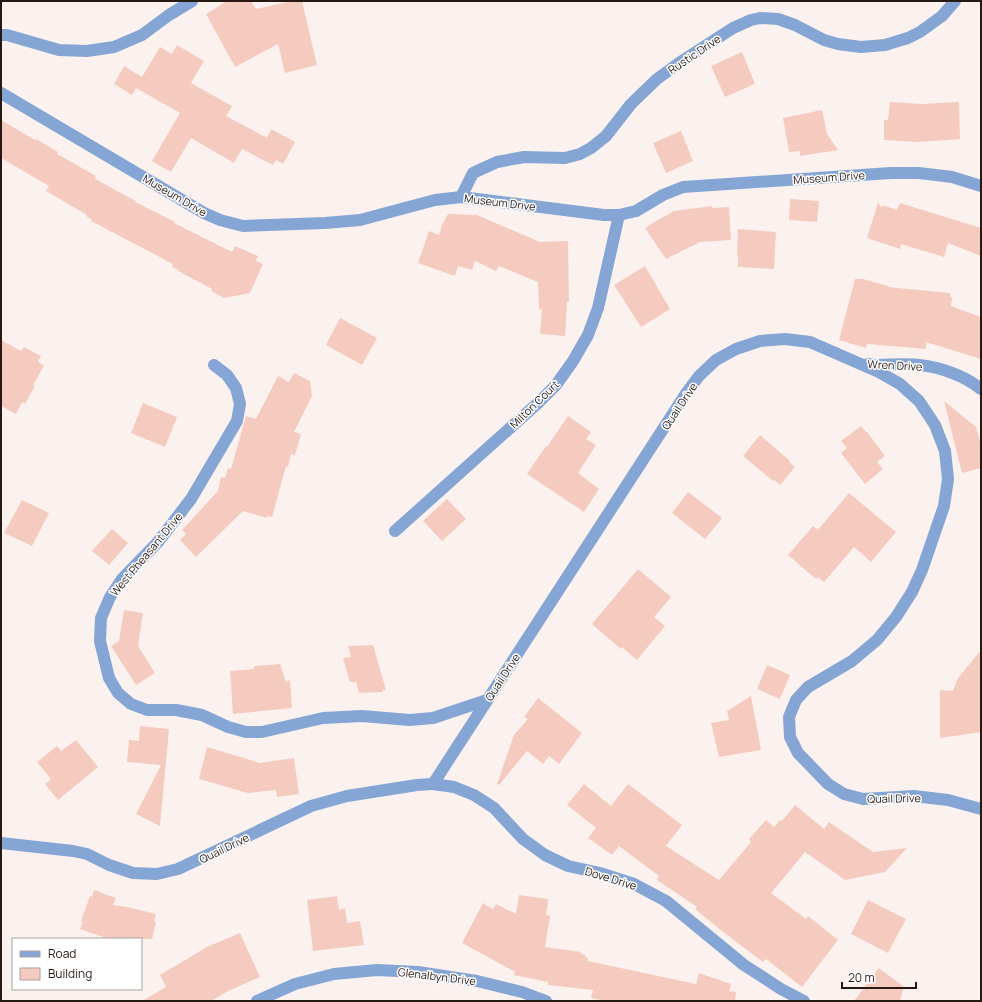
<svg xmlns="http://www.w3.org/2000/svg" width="982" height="1002" viewBox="0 0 982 1002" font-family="Manrope,sans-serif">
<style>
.building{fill:#f5cbc0}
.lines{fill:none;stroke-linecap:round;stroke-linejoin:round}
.street{stroke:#85a6d4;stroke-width:12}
.labels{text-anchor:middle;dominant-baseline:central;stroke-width:3;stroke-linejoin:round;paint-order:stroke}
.street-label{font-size:11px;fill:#261813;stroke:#fff}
</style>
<rect width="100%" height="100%" fill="#fbf2ef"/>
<g class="building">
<polygon points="227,1 251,1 256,9 292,1 302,1 317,65 285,73 278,44 235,67 206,14"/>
<polygon points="177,45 204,61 191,83 232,106 226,116 267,138 271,129 295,142 283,164 276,160 273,165 242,149 234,163 191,138 171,172 152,161 180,113 136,88 132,95 114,84 124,66 142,77 160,47 172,54"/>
<polygon points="742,52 755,84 725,97 711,66"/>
<polygon points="890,102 922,104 959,102 960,139 918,142 884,140 884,120 888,120"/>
<polygon points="822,110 827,134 838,150 800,156 800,151 789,152 783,118"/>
<polygon points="1,120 35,140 36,139 58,152 57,154 96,176 95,179 136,201 135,202 175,222 174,223 232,252 235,246 258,256 256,261 263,264 250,293 224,298 211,291 212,289 178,271 178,270 172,267 173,264 91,221 92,220 86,216 87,215 46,191 49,186 1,158"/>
<polygon points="681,131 693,161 666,173 653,143"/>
<polygon points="790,199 819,201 817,222 789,220"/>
<polygon points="878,203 882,208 882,205 897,210 900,203 981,228 981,256 948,243 944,257 901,244 900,249 867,238"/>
<polygon points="712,206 712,208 729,207 731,240 700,242 666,259 645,228 658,220 674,211"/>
<polygon points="448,214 477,215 540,242 568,241 569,302 567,302 565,336 540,334 542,310 539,309 538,282 499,266 496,271 475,261 472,270 458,266 455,276 418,263 429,231 439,235 442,225"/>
<polygon points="738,229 776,232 774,269 738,267 738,256 737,256"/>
<polygon points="645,266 670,309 641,327 614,285"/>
<polygon points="855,279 863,279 888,286 888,287 950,293 950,297 952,297 951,306 981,317 981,359 926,342 926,349 867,344 866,348 839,340"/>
<polygon points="340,318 377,338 362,365 326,345"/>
<polygon points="1,340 21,351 24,347 41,356 38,362 44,366 33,385 35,386 25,404 22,402 16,414 1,406"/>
<polygon points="294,373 310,381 312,396 294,432 301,434 295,455 291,454 288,467 286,466 272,517 267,516 267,518 243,511 196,557 180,540 186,534 182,530 218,491 221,477 225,478 228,468 231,469 246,416 256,419 278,376 289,382"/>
<polygon points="944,401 976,427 981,445 981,468 962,473"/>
<polygon points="143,403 177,417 165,447 131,433"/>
<polygon points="568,416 591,432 586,439 596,445 578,473 599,489 584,512 527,474 546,446 547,447"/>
<polygon points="861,426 866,432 867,432 885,456 877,462 883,469 865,484 841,453 847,448 841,441"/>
<polygon points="760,435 790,461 789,462 795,467 780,485 774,480 773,481 743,456"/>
<polygon points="688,492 722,518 705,539 672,513"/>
<polygon points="849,493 896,532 871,562 854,547 824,582 818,577 816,579 788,555 813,526 818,530"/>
<polygon points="447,499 466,519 442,541 423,521"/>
<polygon points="22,500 49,513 32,546 4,533"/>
<polygon points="112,529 128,543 109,565 92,551"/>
<polygon points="638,569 671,597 654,617 665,626 637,660 622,647 621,649 592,624"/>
<polygon points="124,610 143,613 138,646 155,673 136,685 111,646 119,641"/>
<polygon points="373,645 386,690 382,690 383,692 359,693 356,682 350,682 343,658 351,657 348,646"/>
<polygon points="981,650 981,732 940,738 940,690 953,691 958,678"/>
<polygon points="280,664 286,682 290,680 292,708 233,714 230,671 254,669 254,666"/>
<polygon points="767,665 790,675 780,699 757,689"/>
<polygon points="751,696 761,750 719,757 711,723 729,720 727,711"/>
<polygon points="538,698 582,733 559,764 549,756 543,764 527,751 499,785 497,784 514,735 528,719 524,717"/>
<polygon points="140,726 169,729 160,826 136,814 161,765 127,762 129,740 139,741"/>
<polygon points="76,740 98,767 58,800 45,784 51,779 37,762 57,746 61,751"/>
<polygon points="207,747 260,763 294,758 299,794 277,797 276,790 248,793 199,779"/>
<polygon points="584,784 611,806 628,784 682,825 666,846 719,880 751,842 749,839 766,820 774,827 780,820 782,821 795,805 824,829 829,822 873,852 907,848 885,872 845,880 805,852 771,893 806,919 808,916 838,940 802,987 766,959 763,962 722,931 695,909 697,907 657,880 659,876 619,846 612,855 588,838 596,828 567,805"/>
<polygon points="94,890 116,898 113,905 127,907 156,914 154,922 156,922 152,939 109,939 80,929 83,922 81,921 90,896 92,897"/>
<polygon points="519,895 548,899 546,915 550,916 545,947 581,952 580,954 586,955 585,957 588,958 588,961 696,984 699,973 731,984 729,991 736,992 735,1001 605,1001 591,998 593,990 548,985 548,982 514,975 515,971 510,970 510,969 462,943 483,903 493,909 496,904 516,914"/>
<polygon points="337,896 339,910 345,908 347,923 360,921 364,945 313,951 307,900"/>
<polygon points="868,900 906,919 888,953 851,934"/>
<polygon points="240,933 260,977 228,991 211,1001 142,1001 166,987 160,975 207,947"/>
<polygon points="879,968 904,987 900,1001 854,1001"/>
</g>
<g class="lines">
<g class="street">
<polyline points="1,35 7,35 59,50 87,51 114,47 142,35 169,15 192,1"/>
<polyline points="1,93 204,213 220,220 243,226 325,223 360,220 435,200 461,197 604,215 619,215 636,211 663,195 683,187 891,173 919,173 952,177 981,186"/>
<polyline points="461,197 473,173 497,162 524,157 565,158 580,154 591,148 606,136 631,104 657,79 679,63 733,28 751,20 760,18 778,19 795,25 824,40 838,44 861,47 885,45 908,38 920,32 942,16 955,1"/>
<path d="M868,364L873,365C888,365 906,363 920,365C940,367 965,376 981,389"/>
<polyline points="214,365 227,375 236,388 240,404 237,421 191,499 158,542 122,579 110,597 101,618 100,641 109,678 118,693 131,704 147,710 176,710 202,715 228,727 246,732 262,732 323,718 362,716 410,720 433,718 487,700"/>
<polyline points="395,531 538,403 556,385 573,361 588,335 598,308 619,215"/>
<polyline points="433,784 454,787 474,795 494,808 523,839 545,855 568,866 600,873 634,884 666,901 744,965 781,989 804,1001"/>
<polyline points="1,843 73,851 87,854 109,865 133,873 157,874 178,869 311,806 347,796 417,785 433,784 687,392 699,376 716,360 736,349 760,341 785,339 810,342 879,372 900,384 919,401 935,425 945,451 948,479 944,506 922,570 912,592 896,617 877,640 852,661 808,687 796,700 789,717 790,737 798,753 828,784 844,794 863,799 914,796 948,800 981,809"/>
<polyline points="257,1001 295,984 334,974 377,970 418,972 477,981 522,992 546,1001"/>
</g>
</g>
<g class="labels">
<g class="street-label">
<text transform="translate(694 54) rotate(-34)">Rustic Drive</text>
<text transform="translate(829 177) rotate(-4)">Museum Drive</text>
<text transform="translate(175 195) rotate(30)">Museum Drive</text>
<text transform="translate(500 202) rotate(7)">Museum Drive</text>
<text transform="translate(895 365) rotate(3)">Wren Drive</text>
<text transform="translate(534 404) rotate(-44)">Milton Court</text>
<text transform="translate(679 406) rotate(-56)">Quail Drive</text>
<text transform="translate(146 554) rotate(-50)">West Pheasant Drive</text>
<text transform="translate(502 677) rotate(-57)">Quail Drive</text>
<text transform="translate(894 798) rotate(-1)">Quail Drive</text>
<text transform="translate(224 848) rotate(-26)">Quail Drive</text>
<text transform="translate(611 878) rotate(17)">Dove Drive</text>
<text transform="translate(437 976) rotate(7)">Glenalbyn Drive</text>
</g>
</g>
<rect width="982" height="1002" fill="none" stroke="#261813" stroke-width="4"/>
<rect x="12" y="938" width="130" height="52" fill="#ffffff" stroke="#a8a3a1"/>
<rect x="20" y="951" width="20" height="6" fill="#85a6d4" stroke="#a8a3a1"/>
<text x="48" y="958" font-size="12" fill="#261813">Road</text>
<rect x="20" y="968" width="20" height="12" fill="#f5cbc0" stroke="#a8a3a1"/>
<text x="48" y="978" font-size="12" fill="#261813">Building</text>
<path d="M842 982v6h74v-6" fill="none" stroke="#261813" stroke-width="2"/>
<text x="848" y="982" font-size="12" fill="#261813" stroke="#ffffff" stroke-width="3" paint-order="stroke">20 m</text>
</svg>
